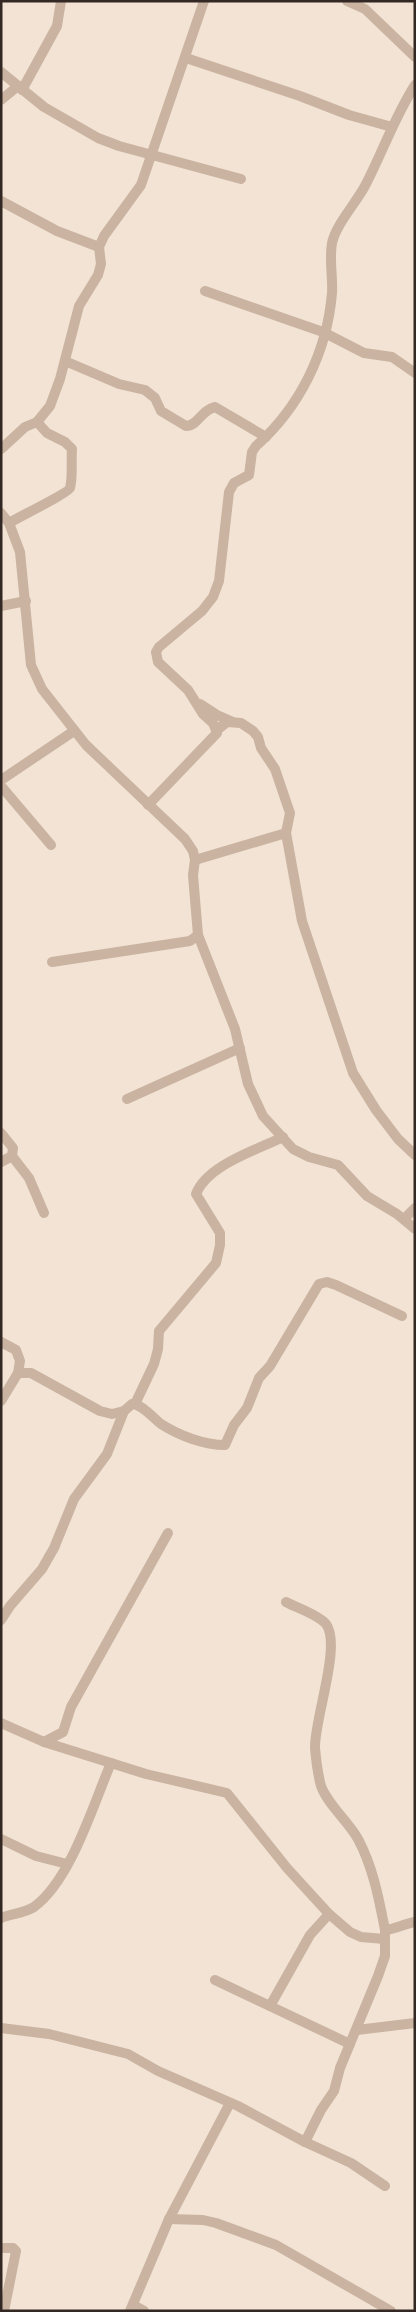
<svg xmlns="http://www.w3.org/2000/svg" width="416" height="2312" viewBox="0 0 416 2312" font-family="'DejaVu Sans',sans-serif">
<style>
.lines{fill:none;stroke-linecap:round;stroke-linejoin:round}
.minor{stroke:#cab3a0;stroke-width:10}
</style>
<rect width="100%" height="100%" fill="#f2e3d4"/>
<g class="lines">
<g class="minor">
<polyline points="347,1 365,9 415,57"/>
<polyline points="186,58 300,96 349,115 392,127"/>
<polyline points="1,72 44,107 98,138 119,146 241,179"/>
<polyline points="22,90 57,26 61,1"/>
<polyline points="1,100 18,86"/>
<polyline points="1,201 57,231 99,247"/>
<polyline points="205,291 323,332 364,353 392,357 415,373"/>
<path d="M65,361L119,384L145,390L155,398L161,411L186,426C198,426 201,410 215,407L266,437"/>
<polyline points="1,449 25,427 37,422 50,406 60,379 79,306 98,275 101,264 99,247 104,236 141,185 204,1"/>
<polyline points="1,513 9,523 20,552 31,665 42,689 86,745 185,839 193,851 195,860 193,875 198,935 235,1029 248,1084 263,1116 293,1149 309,1157 338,1165 367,1196 397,1214 415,1229"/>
<path d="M9,523C17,518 68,493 70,488C73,477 71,461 72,449L65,442L47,433L37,422"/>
<polyline points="1,606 26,601"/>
<polyline points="200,704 217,715 233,722"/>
<polyline points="217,730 227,722 241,723 253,731 258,737 261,748 275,769 290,813 286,833 302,921 353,1073 376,1110 398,1139 415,1155"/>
<polyline points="1,780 74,731"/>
<polyline points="1,786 51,845"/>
<path d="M148,805L217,733L213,723L203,714L188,690L158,662L156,652L159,647L202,611L213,597L219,581L229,492L234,483L249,475L252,452L256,446C300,407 327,352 332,293C333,276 329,260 332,243C336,224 357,202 366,184C383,151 395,116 415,85"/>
<polyline points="195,860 286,833"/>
<polyline points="52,962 190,941 198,935"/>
<polyline points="127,1099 240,1048"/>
<polyline points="1,1133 13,1148 12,1156 29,1178 44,1213"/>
<polyline points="1,1162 12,1156"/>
<polyline points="404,1219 415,1208"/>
<polyline points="1,1342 16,1350 20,1361 18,1373"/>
<polyline points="1,1401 18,1373 31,1373 100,1411 112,1414 124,1411"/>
<path d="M135,1404L154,1364L158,1349L159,1331L216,1263L220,1245V1233L196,1194C207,1165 257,1150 283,1137"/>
<path d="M286,1602C297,1608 317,1614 326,1624C342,1645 314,1720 315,1748C316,1759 318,1775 321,1786C328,1805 348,1821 358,1839C373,1867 379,1899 385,1930"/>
<path d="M1,1620L10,1606L42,1569L54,1548L74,1499L107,1454L124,1411L132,1404C142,1404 153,1418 161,1424C180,1436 204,1445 225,1445L234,1425L247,1408L259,1378L270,1366L319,1284L327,1282L336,1285L402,1316"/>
<polyline points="1,1723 44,1742 146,1774 227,1793 287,1868 329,1914 350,1932 361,1937 384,1939"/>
<polyline points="44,1742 63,1732 71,1707 168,1533"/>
<polyline points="1,1839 36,1856 67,1864"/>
<path d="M1,1918C11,1914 25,1913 34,1907C71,1880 93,1805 111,1763"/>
<polyline points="215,1980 350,2044"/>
<polyline points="270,2006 310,1935 329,1914"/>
<polyline points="1,2028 49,2034 128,2054 158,2071 238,2106 305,2142 351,2163 385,2186"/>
<polyline points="357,2030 415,2023"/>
<path d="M305,2142L321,2110L334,2091L340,2068L378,1976L385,1956V1930C396,1929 404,1924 415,1922"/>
<polyline points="169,2219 203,2220 216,2223 276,2245 391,2311"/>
<polyline points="1,2248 13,2248 16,2251 4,2311"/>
<polyline points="133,2305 144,2311"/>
<polyline points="130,2311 169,2219 230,2103"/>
</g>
</g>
<rect width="416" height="2312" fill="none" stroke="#332824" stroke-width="5"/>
</svg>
